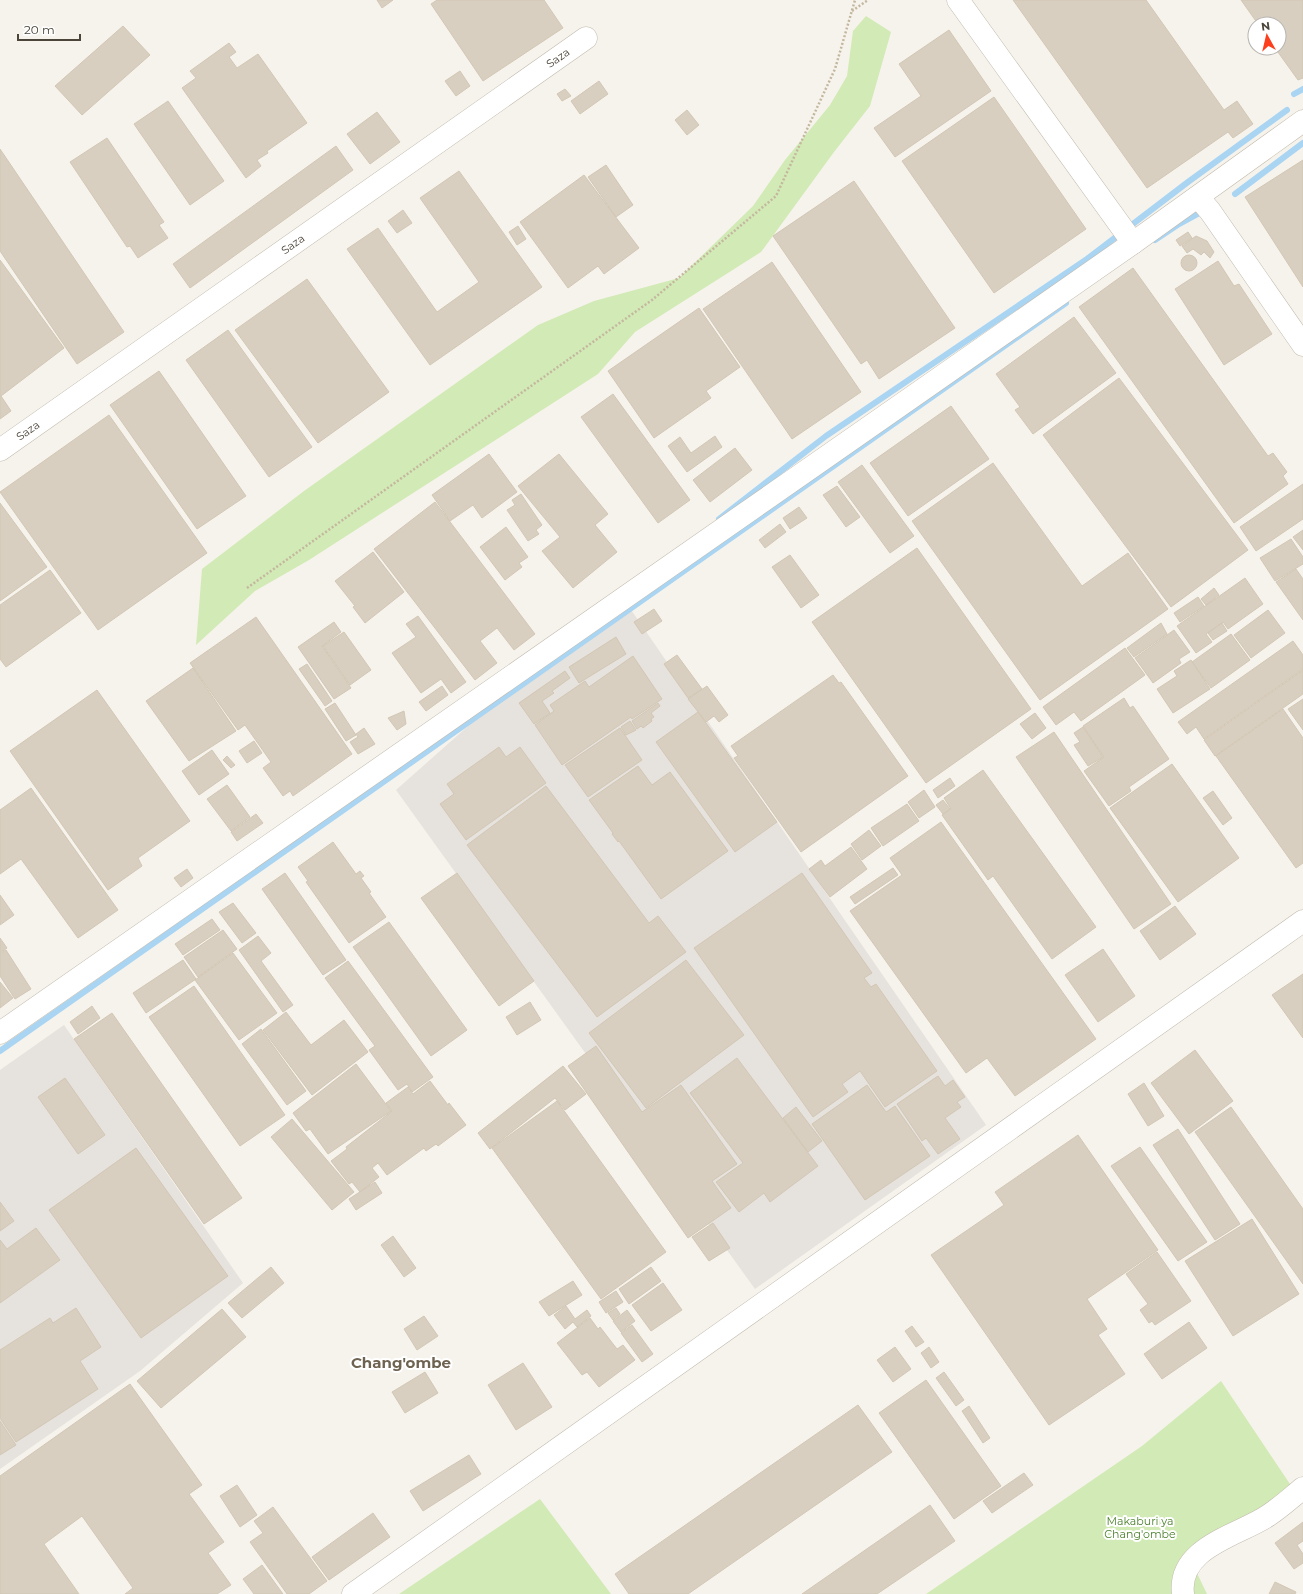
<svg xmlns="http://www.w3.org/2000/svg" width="1303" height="1594" viewBox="0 0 1303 1594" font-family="Montserrat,sans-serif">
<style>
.industrial{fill:#e6e2dd}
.green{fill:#d2eab5}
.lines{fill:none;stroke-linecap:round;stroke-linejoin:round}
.stream{stroke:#a9d4f2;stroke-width:6}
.building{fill:#d8cfc1;stroke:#d3c7b4}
.minor-casing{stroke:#c2bbae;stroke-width:23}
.path{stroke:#c4b79f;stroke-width:2.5;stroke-dasharray:2 2;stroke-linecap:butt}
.minor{stroke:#fff;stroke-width:22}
.labels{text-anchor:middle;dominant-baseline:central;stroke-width:4;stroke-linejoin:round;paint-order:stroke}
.street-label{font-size:11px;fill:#4b4439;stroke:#fff}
.park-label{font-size:11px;fill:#4a7f2a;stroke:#fff}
.district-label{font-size:15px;font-weight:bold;fill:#6e6250;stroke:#fff}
</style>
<rect width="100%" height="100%" fill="#f6f3ec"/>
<g class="industrial">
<polygon points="627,604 986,1125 755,1289 396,790 502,696"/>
<polygon points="64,1025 243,1283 140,1371 0,1469 0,1070"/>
</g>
<g class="green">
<polygon points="866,16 891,32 870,106 834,152 761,252 635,332 598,374 309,560 255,591 196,645 202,569 304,491 538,325 594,301 679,278 753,206 785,160 830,105 847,76 853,31"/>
<polygon points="1221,1381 1296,1493 1194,1567 1207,1594 926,1594 1142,1446"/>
<polygon points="540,1499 611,1594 399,1594"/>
</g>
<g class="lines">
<g class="stream">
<polyline points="1294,94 1303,89"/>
<polyline points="1235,194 1303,143"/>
<polyline points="1155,240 1179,224 1201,212"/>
<polyline points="719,519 826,436 1087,259 1188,182 1287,110"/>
<polyline points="0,1051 1066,303"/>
</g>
</g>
<g class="building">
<polygon points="377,0 393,0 382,8"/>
<polygon points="437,0 544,0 563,28 483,81 431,4"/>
<polygon points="1013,0 1146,0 1224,110 1237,101 1253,124 1233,138 1228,132 1147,188"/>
<polygon points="1241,0 1303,0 1303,78 1298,80 1275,48 1279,48 1279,24 1258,24"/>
<polygon points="123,26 150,55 82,115 55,86"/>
<polygon points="949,30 991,91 895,157 874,128 921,96 899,64"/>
<polygon points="229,43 236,52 229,57 237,68 258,54 307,123 267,151 268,153 257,160 261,166 246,178 182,88 196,78 190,71"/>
<polygon points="460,71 470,86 456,96 445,81"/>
<polygon points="599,81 608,94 580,114 571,101"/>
<polygon points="565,89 571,96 562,101 557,94"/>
<polygon points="994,97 1086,229 994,293 902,161"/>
<polygon points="168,101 224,181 190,205 134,124"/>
<polygon points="687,110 699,125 687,135 675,120"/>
<polygon points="377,112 400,142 370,164 347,134"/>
<polygon points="107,138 164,222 159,225 168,238 138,258 130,246 127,247 70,162"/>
<polygon points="336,146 353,170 190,288 173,264"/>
<polygon points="0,149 124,332 77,364 0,251"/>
<polygon points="1303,160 1303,287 1245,197"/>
<polygon points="606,165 633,205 616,217 588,177"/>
<polygon points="459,171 542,287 430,365 347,249 378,228 437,312 479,282 420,198"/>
<polygon points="584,175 639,248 604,274 598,266 568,288 520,222"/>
<polygon points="854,181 955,328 879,379 867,360 861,364 773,236"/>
<polygon points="403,210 412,223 397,233 388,221"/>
<polygon points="518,226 526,239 517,245 509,232"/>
<polygon points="1188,232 1192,238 1180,246 1176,240"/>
<polygon points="1196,236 1207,241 1214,252 1210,258 1204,252 1201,255 1193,249 1187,253 1182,246"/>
<circle cx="1189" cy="263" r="8"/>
<polygon points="0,260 64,348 1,396 11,411 0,419"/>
<polygon points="1218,261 1234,286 1239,284 1272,334 1224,365 1175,289"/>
<polygon points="772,262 861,392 792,439 703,309"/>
<polygon points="1133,268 1268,456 1273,453 1287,472 1283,476 1288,484 1234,523 1079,307"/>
<polygon points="307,279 389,392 318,443 235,330"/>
<polygon points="699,308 740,367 706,391 711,398 654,438 608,371"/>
<polygon points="1074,317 1116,373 1033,434 1015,410 1020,407 996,374"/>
<polygon points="228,330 312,447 269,477 186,360"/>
<polygon points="159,371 246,496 197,529 110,405"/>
<polygon points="1119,378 1248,550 1171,607 1043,435"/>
<polygon points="613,394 690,500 658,523 581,417"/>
<polygon points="951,406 989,459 908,516 870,463"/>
<polygon points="109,415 207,553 98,630 0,492"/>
<polygon points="715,436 722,447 687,472 668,446 680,437 691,453"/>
<polygon points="735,448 752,470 710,502 693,480"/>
<polygon points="489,454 517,492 482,518 473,505 450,521 432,495"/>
<polygon points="559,454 608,514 595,525 617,552 573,588 542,551 560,537 518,486"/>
<polygon points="993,463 1082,586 1128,553 1168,609 1040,700 912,521"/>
<polygon points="862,465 914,536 890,553 838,482"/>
<polygon points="1303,484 1303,519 1256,551 1240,527"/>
<polygon points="837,486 860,517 846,527 823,495"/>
<polygon points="521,494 542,525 536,530 539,534 528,541 507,510 515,505 512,500"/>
<polygon points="435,502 535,634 514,650 497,628 480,641 497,663 475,680 374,549"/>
<polygon points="0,503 47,567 0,601"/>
<polygon points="799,507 807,518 790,529 783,518"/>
<polygon points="780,524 786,532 765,548 759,540"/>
<polygon points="506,527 528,557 519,563 522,567 505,580 480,547"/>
<polygon points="1303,530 1303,550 1293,537"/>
<polygon points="1291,539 1303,557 1303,564 1275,581 1260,558"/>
<polygon points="917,548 1031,709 926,783 812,622"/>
<polygon points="373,552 404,592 365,623 353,607 355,606 335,581"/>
<polygon points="790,555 819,595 801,608 772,567"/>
<polygon points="1296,569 1303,579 1303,620 1276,582"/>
<polygon points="50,570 81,613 6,667 0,659 0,605"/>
<polygon points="1245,578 1263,604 1228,629 1223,622 1206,634 1212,642 1196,653 1177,626"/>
<polygon points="1214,588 1219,595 1206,605 1201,599"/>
<polygon points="1198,597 1204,606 1180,622 1174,613"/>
<polygon points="654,609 662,621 642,634 634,622"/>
<polygon points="1268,610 1285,633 1251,658 1234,635"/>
<polygon points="418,616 466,682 451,693 441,679 421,693 392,653 416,637 406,624"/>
<polygon points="256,617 352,754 293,796 290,791 283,796 263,768 271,762 245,725 238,730 190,663"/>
<polygon points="334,622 341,632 322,646 351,688 334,699 298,647"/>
<polygon points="1161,623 1167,634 1134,657 1127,648"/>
<polygon points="1222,623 1227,631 1213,640 1208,633"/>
<polygon points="1174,630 1190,652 1179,659 1181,663 1153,683 1135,658"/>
<polygon points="344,632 371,670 350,685 323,646"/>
<polygon points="1231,634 1250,660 1211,688 1192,662"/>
<polygon points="616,637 626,654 579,683 569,667"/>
<polygon points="1293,641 1303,655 1303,669 1204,739 1196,727 1187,734 1178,722"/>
<polygon points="1125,648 1145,675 1081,721 1074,712 1056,725 1043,707"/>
<polygon points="677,655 702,689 688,698 664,664"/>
<polygon points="633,656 662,699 632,719 631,717 562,765 535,725 554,711 550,705 585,681 589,687"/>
<polygon points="1191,660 1210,689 1173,713 1157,689 1177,676 1174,671"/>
<polygon points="307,664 332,701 325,706 299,669"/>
<polygon points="193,668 236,731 189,761 146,701"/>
<polygon points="1303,670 1303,694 1215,756 1204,740"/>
<polygon points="565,671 570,678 552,691 554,693 542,701 550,713 534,724 519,703"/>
<polygon points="833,675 839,683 841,682 908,776 801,852 734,758 738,756 731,746"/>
<polygon points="442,686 448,695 426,711 419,702"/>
<polygon points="707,686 728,715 719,722 714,716 706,722 688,699"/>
<polygon points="97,690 190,821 138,858 142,866 108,890 10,751"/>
<polygon points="1124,698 1130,708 1133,706 1169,759 1129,787 1131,791 1109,806 1084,771 1104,757 1083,726"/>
<polygon points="1303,699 1303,730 1288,709"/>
<polygon points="335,703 356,735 346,741 325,709"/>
<polygon points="658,703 660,706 651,713 654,717 651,719 652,721 643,728 641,726 637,729 632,721"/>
<polygon points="1283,709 1303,738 1303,863 1296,868 1216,756"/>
<polygon points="404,711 406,724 397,730 388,718"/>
<polygon points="698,712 777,822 735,852 656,742"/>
<polygon points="1035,713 1046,728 1032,739 1020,724"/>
<polygon points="630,721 636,730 626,735 621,727"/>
<polygon points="1083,727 1103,757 1088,766 1074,745 1080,742 1074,733"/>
<polygon points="364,728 375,744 358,754 350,742 358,737 356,734"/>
<polygon points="620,728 642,760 588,797 565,765"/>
<polygon points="1054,732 1171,904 1134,929 1016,757"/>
<polygon points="254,741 262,753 247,763 239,751"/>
<polygon points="499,747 506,757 520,747 546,783 466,840 440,804 454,794 447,784"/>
<polygon points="212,750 229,774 199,795 182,771"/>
<polygon points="227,756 235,765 231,768 223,760"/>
<polygon points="1172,764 1239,858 1178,902 1110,808"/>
<polygon points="638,766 652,785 670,772 728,851 661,899 619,841 618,842 612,834 613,833 589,800"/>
<polygon points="983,770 1096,927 1052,959 993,876 988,880 942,815 951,809 944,798"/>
<polygon points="950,778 955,786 938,798 933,790"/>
<polygon points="227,785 250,817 231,831 207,799"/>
<polygon points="546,786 649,923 658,916 686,952 597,1017 467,845"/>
<polygon points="31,788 118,910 78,938 21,859 0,874 0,810"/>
<polygon points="924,790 935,807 919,818 908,802"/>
<polygon points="1213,791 1232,818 1223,825 1203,798"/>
<polygon points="943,800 950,809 943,814 936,805"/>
<polygon points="907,804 919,821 883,846 871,828"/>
<polygon points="256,814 263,823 237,841 231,832"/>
<polygon points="941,822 1096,1039 1015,1096 987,1058 966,1073 850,911 902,875 890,858"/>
<polygon points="869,830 881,846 862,860 851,844"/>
<polygon points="333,842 356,874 360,871 364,876 361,878 371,892 369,893 386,917 349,943 306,882 308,881 298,867"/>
<polygon points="851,847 867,869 830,897 809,869 821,860 825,866"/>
<polygon points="893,868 898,875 855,904 850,897"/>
<polygon points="187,869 193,878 181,887 174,878"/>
<polygon points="285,873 346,960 323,975 262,889"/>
<polygon points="457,873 534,981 499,1006 421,898"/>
<polygon points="802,873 872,973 864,978 871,987 876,984 937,1071 885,1107 860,1071 842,1084 848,1092 813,1117 694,948"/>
<polygon points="0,895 14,915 0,925"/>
<polygon points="233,903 256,933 242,943 219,912"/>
<polygon points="1175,906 1196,934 1160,960 1140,931"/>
<polygon points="212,919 220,930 183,955 175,944"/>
<polygon points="389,922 467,1030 431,1056 353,947"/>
<polygon points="223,930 237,949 198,977 184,957"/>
<polygon points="258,936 271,953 261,961 293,1005 283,1012 239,950"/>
<polygon points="0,938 7,948 0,953"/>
<polygon points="1103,949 1135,996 1098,1022 1065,975"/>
<polygon points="6,950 31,989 15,999 0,976 0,954"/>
<polygon points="233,953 277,1013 239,1040 195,980"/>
<polygon points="183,960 196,979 146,1013 133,993"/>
<polygon points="686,960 744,1035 646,1108 589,1033"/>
<polygon points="348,961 433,1077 412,1092 407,1084 398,1090 369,1050 375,1046 325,978"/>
<polygon points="1303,974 1303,1038 1272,995"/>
<polygon points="0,982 13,998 0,1008"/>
<polygon points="194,986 285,1115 240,1146 149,1017"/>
<polygon points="530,1002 541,1020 517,1035 506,1017"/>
<polygon points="92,1006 100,1018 78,1034 70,1022"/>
<polygon points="286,1012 311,1045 344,1020 368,1052 312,1095 263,1030"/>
<polygon points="112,1013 242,1198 204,1224 74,1039"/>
<polygon points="261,1029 306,1091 287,1105 242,1044"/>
<polygon points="596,1046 642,1112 681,1085 737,1164 712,1181 731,1208 688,1238 568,1066"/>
<polygon points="1195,1050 1233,1101 1189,1134 1151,1083"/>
<polygon points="737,1058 818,1166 770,1202 764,1193 739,1212 716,1182 743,1163 690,1093"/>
<polygon points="356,1064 391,1111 328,1154 310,1129 306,1131 293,1113"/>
<polygon points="563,1066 586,1094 565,1110 555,1098 490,1149 478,1133"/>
<polygon points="938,1076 945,1086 953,1080 965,1097 957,1102 961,1107 945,1118 960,1139 938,1154 926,1138 922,1141 897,1104"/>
<polygon points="65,1078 105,1135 78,1154 38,1097"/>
<polygon points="430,1081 448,1105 449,1103 466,1125 438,1146 436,1144 426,1151 424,1148 387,1175 378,1163 372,1168 379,1177 360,1192 352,1182 349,1184 331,1161 347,1149 346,1147 392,1111 386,1103 408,1087 413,1094"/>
<polygon points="1144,1083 1164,1116 1148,1126 1128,1094"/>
<polygon points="867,1085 886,1112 895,1106 930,1156 865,1200 812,1124"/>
<polygon points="557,1101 666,1252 601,1299 492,1148"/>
<polygon points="796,1107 822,1141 808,1152 783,1118"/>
<polygon points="1231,1107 1303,1209 1303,1284 1195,1132"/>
<polygon points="292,1119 354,1192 332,1210 271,1137"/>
<polygon points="1178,1129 1240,1224 1215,1240 1153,1145"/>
<polygon points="1078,1135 1158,1250 1087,1299 1107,1329 1098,1335 1125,1374 1049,1425 931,1255 1004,1205 995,1192"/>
<polygon points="1140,1147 1207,1242 1178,1261 1111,1166"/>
<polygon points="136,1148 228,1276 141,1338 49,1210"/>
<polygon points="375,1182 382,1193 356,1210 349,1199"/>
<polygon points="0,1202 14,1221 0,1231"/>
<polygon points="1252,1219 1299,1294 1233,1336 1185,1261"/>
<polygon points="713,1223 730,1248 709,1261 692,1237"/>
<polygon points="36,1228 60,1260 0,1303 0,1240 7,1249"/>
<polygon points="393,1236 416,1268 404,1277 381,1245"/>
<polygon points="1157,1252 1191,1301 1155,1325 1152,1321 1149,1323 1140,1310 1148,1304 1126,1274"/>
<polygon points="271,1267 284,1283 242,1318 228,1303"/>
<polygon points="651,1267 661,1281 629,1304 619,1289"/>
<polygon points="573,1281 582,1295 549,1316 539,1302"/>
<polygon points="663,1283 682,1310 651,1331 632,1305"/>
<polygon points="616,1291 623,1302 606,1313 599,1302"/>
<polygon points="566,1306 575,1319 587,1310 591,1316 577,1327 573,1322 565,1329 554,1315"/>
<polygon points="76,1308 101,1347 80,1361 98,1389 16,1442 0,1418 0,1350 50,1318 53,1323"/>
<polygon points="616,1308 620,1314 613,1320 608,1313"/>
<polygon points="222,1309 246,1337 161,1408 137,1381"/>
<polygon points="627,1310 635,1321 621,1332 613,1321"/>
<polygon points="424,1316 438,1336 417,1350 404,1329"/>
<polygon points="590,1318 598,1329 600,1327 617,1349 623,1345 635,1360 599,1387 587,1372 582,1375 557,1343"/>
<polygon points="1189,1322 1207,1348 1162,1379 1144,1354"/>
<polygon points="632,1325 653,1354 642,1362 621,1333"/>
<polygon points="912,1326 924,1342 916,1347 905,1331"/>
<polygon points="895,1347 911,1369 893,1382 877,1360"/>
<polygon points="929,1347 939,1362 931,1368 921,1353"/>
<polygon points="523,1363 552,1407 516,1430 488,1385"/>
<polygon points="425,1372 438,1393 405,1413 392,1392"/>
<polygon points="944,1372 964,1400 956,1406 936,1378"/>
<polygon points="926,1380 1001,1486 954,1519 879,1413"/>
<polygon points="130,1384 202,1485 189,1494 224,1542 208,1553 231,1585 217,1594 125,1594 133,1588 82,1516 44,1544 79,1594 0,1594 0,1476"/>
<polygon points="858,1405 892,1452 688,1594 629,1594 615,1574"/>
<polygon points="969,1406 990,1438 983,1443 962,1411"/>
<polygon points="0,1421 16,1445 0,1455"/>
<polygon points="469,1455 481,1474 423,1511 410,1491"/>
<polygon points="1024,1473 1033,1485 992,1513 983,1501"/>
<polygon points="237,1485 257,1515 240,1527 220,1496"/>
<polygon points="930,1505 955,1541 877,1594 802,1594"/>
<polygon points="273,1507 327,1581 309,1594 287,1594 250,1542 263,1533 254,1521"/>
<polygon points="373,1513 390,1537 329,1580 312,1557"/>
<polygon points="1303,1522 1303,1541 1297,1545 1303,1554 1303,1563 1294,1569 1275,1543"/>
<polygon points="262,1565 283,1594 254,1594 243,1579"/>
<polygon points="1275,1582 1296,1592 1295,1594 1269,1594"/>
</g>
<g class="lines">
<defs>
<g id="minor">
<polyline points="958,0 1133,243"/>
<polyline points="1198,197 1210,211 1303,345"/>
<path id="s1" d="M0,450L586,38"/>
<polyline points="0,1033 1133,243 1303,121"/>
<polyline points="353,1594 1303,921"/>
<path d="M1183,1594C1177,1547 1240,1535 1269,1515C1281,1507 1292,1497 1303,1488"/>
</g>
</defs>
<use href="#minor" class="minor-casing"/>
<g class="path">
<polyline points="852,11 868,0"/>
<polyline points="247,588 652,300 776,196 835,69 855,0"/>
</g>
<use href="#minor" class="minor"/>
</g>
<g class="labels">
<g class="street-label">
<text stroke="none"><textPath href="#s1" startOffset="682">Saza</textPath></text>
<text stroke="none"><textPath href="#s1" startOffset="358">Saza</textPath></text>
<text stroke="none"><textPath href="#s1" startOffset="34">Saza</textPath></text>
</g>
<g class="park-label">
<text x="1140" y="1521">Makaburi ya<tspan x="1140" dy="13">Chang'ombe</tspan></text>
</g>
<g class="district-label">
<text x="401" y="1362">Chang'ombe</text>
</g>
</g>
<g transform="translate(1267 36) rotate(352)"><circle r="19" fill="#ffffff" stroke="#b7b4b0"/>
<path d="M0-3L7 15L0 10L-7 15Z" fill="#fc3f1d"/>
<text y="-6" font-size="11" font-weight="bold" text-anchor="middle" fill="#4b4439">N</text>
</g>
<path d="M18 34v6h62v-6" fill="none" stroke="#4b4439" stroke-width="2"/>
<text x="24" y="34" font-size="12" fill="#4b4439" stroke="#ffffff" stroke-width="3" paint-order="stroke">20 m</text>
</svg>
